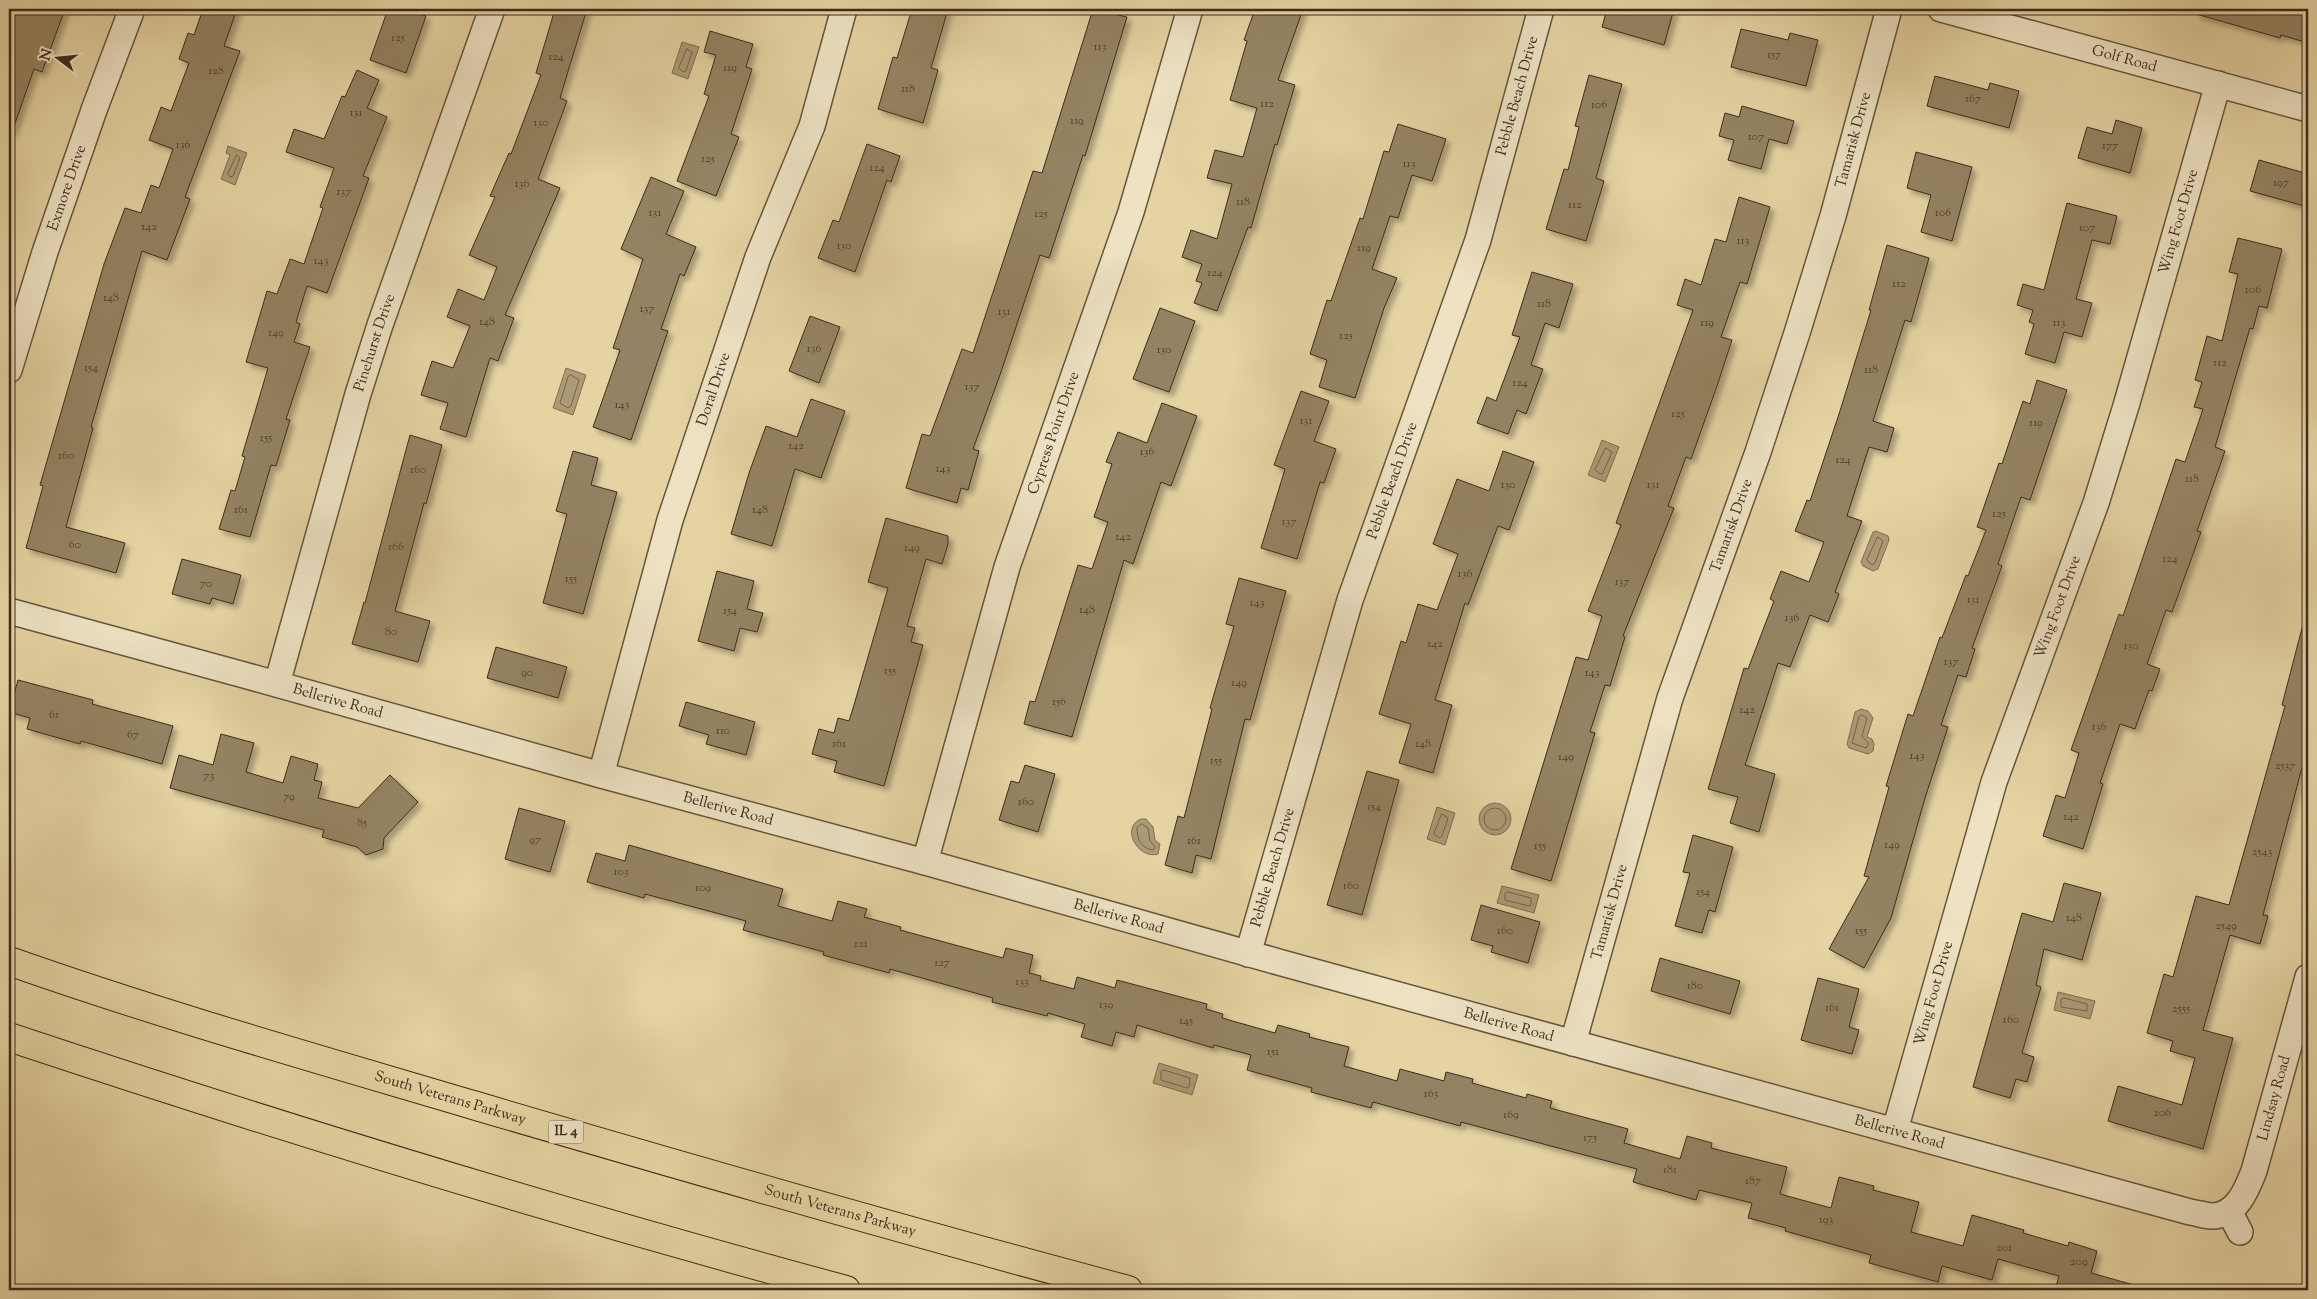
<svg xmlns="http://www.w3.org/2000/svg" width="2317" height="1299" viewBox="0 0 2317 1299" font-family="'Sorts Mill Goudy',serif">
<style>
.water{fill:#ac9a75;stroke:#7f6e52}
.lines{fill:none;stroke-linecap:round;stroke-linejoin:round}
.shore{stroke:#746349;stroke-width:1}
.building{fill:#948362;stroke:#3c2c1d;filter:url(#shadow)}
.minor-casing{stroke:#66563e;stroke-width:28}
.trunk-casing{stroke:#3c2c1d;stroke-width:30}
.minor{stroke:#eee2c3;stroke-width:25}
.trunk{stroke:#e5d3a2;stroke-width:28}
.labels{text-anchor:middle;dominant-baseline:central;stroke-width:4;stroke-linejoin:round;paint-order:stroke}
.number-label{font-size:12px;fill:#52422e}
.shield{fill:#eee2c3;stroke:#71634f;stroke-width:1}
.shield-label{font-size:14px;font-weight:bold;fill:#3c2c1d}
.street-label{font-size:15px;fill:#3c2c1d;stroke:#eee2c3}
</style>
<defs>
<filter id="shadow"><feDropShadow dx="4.5" dy="4.5" stdDeviation="2.5" flood-color="#0004"/></filter>
</defs>
<rect width="100%" height="100%" fill="#e5d3a2"/>
<filter id="stains"><feTurbulence type="fractalNoise" baseFrequency=".004" numOctaves="4"/><feColorMatrix values="0 0 0 0 .2 0 0 0 0 .09 0 0 0 0 .02 0 0 0 .5 -.17"/></filter>
<radialGradient id="worn" r=".72"><stop offset=".6" stop-color="#630" stop-opacity="0"/><stop offset="1" stop-color="#630" stop-opacity=".3"/></radialGradient>
<g class="water">
<polygon points="682,42 699,47 688,79 672,73"/>
<polygon points="228,146 247,153 235,185 221,179 230,155 226,153"/>
<polygon points="566,368 586,375 573,415 553,408"/>
<polygon points="1602,440 1619,447 1605,482 1588,475"/>
<polygon points="1876,531 1888,536 1889,540 1878,569 1873,571 1863,566 1861,562 1873,532"/>
<polygon points="1861,709 1868,711 1873,718 1867,737 1872,739 1874,744 1873,751 1868,754 1849,748 1847,744 1855,712"/>
<circle cx="1495" cy="819" r="16"/>
<polygon points="1437,807 1455,813 1445,845 1427,839"/>
<path d="M1141,819H1146L1153,827L1155,840L1160,844L1158,854C1138,860 1120,827 1141,819Z"/>
<polygon points="1502,886 1539,895 1534,913 1497,903"/>
<polygon points="2058,992 2095,1001 2090,1019 2054,1010"/>
<polygon points="1159,1063 1198,1075 1192,1095 1153,1083"/>
</g>
<g class="lines">
<g class="shore">
<polygon points="687,49 692,52 686,71 683,72 679,68"/>
<polygon points="237,155 240,158 233,176 230,177 228,174"/>
<polygon points="571,375 579,380 571,406 568,408 560,403 568,377"/>
<polygon points="1606,448 1612,452 1603,473 1600,474 1595,470"/>
<polygon points="1878,537 1883,541 1875,563 1872,565 1867,560"/>
<polygon points="1861,715 1867,718 1862,736 1869,744 1866,748 1852,743 1859,717"/>
<circle cx="1495" cy="819" r="11"/>
<polygon points="1442,814 1448,818 1442,836 1439,838 1434,834"/>
<path d="M1142,824L1148,828L1150,841L1155,847L1153,850C1141,848 1137,840 1137,828Z"/>
<polygon points="1508,892 1531,898 1531,905 1529,906 1505,900 1505,894"/>
<polygon points="2064,998 2087,1004 2087,1011 2061,1007 2061,1000"/>
<polygon points="1164,1070 1190,1078 1189,1087 1187,1088 1161,1080 1161,1072"/>
</g>
</g>
<g class="building">
<polygon points="9,9 65,9 42,72 34,69 12,132 9,132"/>
<polygon points="203,9 237,9 224,46 240,51 185,197 190,199 167,260 142,251 91,427 93,428 66,527 125,543 116,573 26,548 43,486 40,485 104,264 125,208 141,213 151,185 159,188 173,149 149,140 161,107 171,111 189,63 179,59 188,33 194,35"/>
<polygon points="388,9 406,9 426,16 406,73 370,60"/>
<polygon points="555,9 587,9 560,98 567,101 538,179 560,188 505,315 514,318 498,361 490,358 466,437 440,429 448,403 421,395 432,361 453,368 470,326 447,317 458,289 484,300 497,267 469,255 495,197 490,196 509,153 511,154 541,75 536,73"/>
<polygon points="912,9 948,9 931,68 938,70 923,123 878,109 893,57 897,58"/>
<polygon points="1093,9 1127,17 1085,156 1083,155 1049,258 1040,255 1001,372 973,449 979,451 968,490 961,488 957,503 906,488 922,434 930,436 962,349 973,353 1033,171 1042,173"/>
<polygon points="1255,9 1303,9 1278,80 1295,85 1277,145 1275,144 1251,228 1248,227 1217,311 1194,303 1202,283 1196,281 1202,264 1182,257 1191,230 1217,239 1232,184 1207,178 1215,150 1243,157 1257,108 1230,100 1247,41 1244,40"/>
<polygon points="1607,9 1674,9 1664,45 1602,27"/>
<polygon points="2197,9 2308,9 2308,43 2281,35 2280,38 2196,14"/>
<polygon points="1741,29 1788,40 1790,33 1818,40 1806,86 1731,67"/>
<polygon points="710,31 753,44 746,67 752,69 731,134 739,137 716,196 677,181 709,96 704,94 716,55 704,52"/>
<polygon points="357,70 379,80 367,108 387,117 363,176 369,178 327,293 307,286 296,322 300,324 294,342 310,347 286,419 290,420 276,466 271,465 250,537 219,529 231,490 235,491 245,457 242,456 268,368 246,362 267,291 277,294 290,259 304,264 323,208 320,207 334,168 286,152 294,129 324,139 342,96 345,97"/>
<polygon points="1589,75 1622,84 1596,178 1604,181 1586,241 1546,229 1564,169 1568,170 1579,127 1575,126"/>
<polygon points="1935,76 1988,90 1990,83 2019,91 2009,128 1927,106"/>
<polygon points="1742,106 1794,121 1787,144 1769,139 1761,169 1728,160 1734,140 1719,136 1725,113 1739,117"/>
<polygon points="2116,120 2142,128 2130,173 2078,158 2087,127 2112,134"/>
<polygon points="1398,124 1446,139 1432,181 1412,175 1398,218 1390,216 1372,269 1397,278 1384,308 1355,398 1319,387 1327,360 1310,354 1327,300 1331,301 1360,218 1363,219 1384,151 1389,152"/>
<polygon points="867,144 900,156 891,182 887,180 855,272 818,258 833,220 839,222"/>
<polygon points="1916,152 1972,167 1952,241 1921,232 1931,195 1907,188"/>
<polygon points="2259,160 2308,174 2308,207 2250,191"/>
<polygon points="651,177 684,191 666,234 696,247 684,276 680,274 661,329 668,331 631,440 593,427 620,350 613,348 643,259 621,249"/>
<polygon points="1739,197 1770,207 1747,284 1740,282 1721,337 1732,340 1717,386 1691,459 1686,457 1668,506 1674,508 1623,636 1625,637 1610,686 1605,685 1590,732 1595,733 1551,881 1511,869 1576,657 1588,660 1602,616 1588,611 1621,525 1616,523 1693,310 1677,305 1685,279 1701,285 1715,239 1726,242"/>
<polygon points="2067,203 2117,216 2110,244 2092,240 2076,299 2092,303 2082,337 2064,332 2055,363 2025,354 2034,324 2029,322 2033,310 2017,305 2023,284 2044,290"/>
<polygon points="2238,238 2282,249 2267,308 2259,306 2253,329 2250,328 2215,447 2225,451 2197,531 2201,532 2172,612 2166,610 2147,664 2160,669 2152,691 2149,690 2135,729 2120,724 2100,783 2103,784 2083,849 2043,836 2056,795 2065,798 2079,753 2071,750 2119,614 2123,616 2176,459 2185,462 2203,409 2194,407 2202,382 2195,380 2207,336 2222,341 2238,274 2229,272"/>
<polygon points="1887,245 1929,258 1911,322 1905,320 1873,421 1894,428 1887,452 1869,447 1847,516 1862,521 1835,592 1839,594 1828,622 1810,615 1790,667 1778,663 1745,765 1775,774 1759,832 1730,823 1738,797 1708,789 1744,668 1748,669 1774,601 1770,599 1781,571 1809,582 1824,542 1795,531 1807,500 1810,501 1840,411 1871,310 1869,310"/>
<polygon points="1532,272 1573,284 1559,328 1545,323 1531,365 1543,369 1526,414 1517,410 1508,434 1477,423 1487,397 1496,401 1520,337 1512,335"/>
<polygon points="1160,308 1195,321 1169,392 1133,379"/>
<polygon points="810,316 840,327 819,383 789,371"/>
<polygon points="2037,380 2067,390 2030,500 2021,497 1998,564 2002,566 1972,648 1975,649 1966,677 1958,675 1941,725 1948,727 1925,798 1891,918 1864,968 1829,949 1869,877 1864,876 1889,787 1886,786 1908,714 1913,716 1940,637 1942,638 1966,575 1968,576 1986,530 1977,527 1999,463 2002,464 2023,401 2030,404"/>
<polygon points="1301,391 1329,401 1314,441 1336,449 1324,483 1320,482 1297,559 1261,548 1285,469 1274,465"/>
<polygon points="811,399 845,411 821,478 795,469 772,546 731,534 749,473 766,426 797,437"/>
<polygon points="1162,403 1197,416 1171,486 1161,482 1133,564 1124,560 1072,737 1024,724 1030,701 1035,702 1078,565 1092,569 1108,522 1094,517 1112,464 1106,462 1118,432 1147,443"/>
<polygon points="410,435 442,445 426,504 424,503 395,611 430,621 418,662 352,644 364,602 365,603"/>
<polygon points="573,451 598,458 591,485 617,492 583,614 543,603 567,514 556,511"/>
<polygon points="1503,451 1534,462 1509,530 1498,526 1468,605 1465,603 1435,700 1452,705 1433,773 1399,763 1411,724 1379,714 1401,641 1406,643 1418,604 1437,610 1458,554 1433,544 1457,479 1489,491"/>
<polygon points="886,518 948,536 948,544 942,564 926,559 907,626 915,628 911,642 923,645 884,786 834,772 837,761 812,754 819,729 834,733 838,718 849,721 854,705 888,588 868,582"/>
<polygon points="182,559 241,575 233,604 212,598 210,604 172,594"/>
<polygon points="717,571 754,581 747,609 763,613 757,632 740,628 734,651 698,641"/>
<polygon points="1239,578 1286,591 1250,720 1245,719 1211,859 1196,855 1192,873 1165,865 1178,816 1184,818 1212,709 1210,708 1234,626 1226,624"/>
<polygon points="2302,628 2308,629 2308,745 2263,915 2268,916 2260,944 2230,935 2203,1030 2233,1038 2203,1149 2108,1121 2118,1086 2182,1105 2195,1058 2170,1051 2173,1041 2147,1033 2164,974 2173,977 2196,896 2229,905 2285,706 2282,705"/>
<polygon points="496,647 567,667 558,698 487,678"/>
<polygon points="18,680 93,700 92,704 173,726 162,764 81,741 80,744 27,729 30,718 9,712"/>
<polygon points="686,702 755,722 746,755 706,744 709,735 679,726"/>
<polygon points="221,734 254,743 246,772 283,783 291,756 318,764 314,780 322,782 318,798 358,808 390,775 418,802 384,838 383,849 366,855 357,847 322,837 324,830 170,788 179,755 213,765"/>
<polygon points="1025,765 1055,774 1038,832 999,820 1011,781 1019,783"/>
<polygon points="1367,771 1399,780 1362,915 1327,905"/>
<polygon points="519,808 565,821 550,872 505,859"/>
<polygon points="1693,835 1733,847 1715,912 1709,910 1702,933 1675,926 1690,873 1683,872"/>
<polygon points="629,845 783,889 778,906 832,921 838,901 867,909 864,917 901,927 900,930 1003,958 1006,948 1033,955 1029,973 1041,976 1040,980 1074,989 1077,977 1115,988 1117,980 1207,1004 1206,1009 1223,1014 1222,1018 1275,1033 1278,1025 1310,1034 1309,1037 1349,1047 1344,1066 1397,1081 1400,1069 1444,1081 1446,1072 1473,1079 1472,1083 1526,1098 1527,1094 1552,1101 1550,1108 1628,1129 1624,1143 1680,1159 1687,1136 1712,1143 1711,1148 1787,1167 1780,1194 1831,1208 1839,1177 1874,1186 1873,1190 1919,1202 1911,1232 1963,1246 1972,1215 2024,1230 2023,1233 2068,1246 2069,1242 2097,1251 2091,1273 2134,1285 2133,1290 2055,1290 2059,1276 1998,1259 1992,1280 1942,1266 1938,1282 1869,1263 1871,1255 1785,1231 1786,1228 1748,1218 1752,1203 1699,1190 1696,1200 1633,1182 1637,1169 1461,1122 1460,1126 1373,1102 1371,1108 1311,1092 1312,1088 1247,1070 1251,1055 1214,1045 1213,1048 1137,1025 1134,1037 1116,1032 1112,1046 1081,1037 1085,1024 1048,1013 1047,1016 992,1002 993,998 890,969 889,973 823,955 824,952 743,930 746,921 645,894 644,898 587,882 596,853 625,861"/>
<polygon points="2064,883 2101,893 2082,960 2044,949 2036,985 2041,987 2022,1053 2034,1057 2027,1082 2016,1079 2010,1098 1973,1087 2022,913 2053,922"/>
<polygon points="1481,905 1540,922 1528,963 1491,952 1493,946 1471,940"/>
<polygon points="1660,958 1740,981 1730,1014 1651,991"/>
<polygon points="1818,978 1859,989 1849,1027 1859,1030 1852,1054 1801,1040"/>
</g>
<g class="lines">
<defs>
<g id="minor">
<path id="s1" d="M1941,9L2308,109"/>
<path id="s2" d="M9,370L45,252L94,110L132,9"/>
<path id="s3" d="M9,611L244,675L601,775L925,862L1282,963L2190,1212C2197,1213 2206,1216 2213,1216C2237,1215 2247,1189 2254,1171L2308,977"/>
<path id="s4" d="M277,684L358,394L380,325L492,9"/>
<path id="s5" d="M601,775L670,520L758,257L812,126L844,9"/>
<path id="s6" d="M925,862L1007,567L1131,212L1190,9"/>
<path id="s7" d="M1248,954L1350,600L1478,240L1541,9"/>
<path id="s8" d="M1573,1043L1670,698L1758,452L1797,333L1833,216L1889,9"/>
<path id="s9" d="M1895,1130L1994,782L2096,503L2126,406L2218,84"/>
<polyline points="2229,1211 2240,1232"/>
</g>
<g id="trunk">
<path id="s10" d="M9,961C162,1015 318,1059 473,1105C691,1169 909,1232 1128,1290"/>
<path d="M9,1037C286,1129 565,1214 846,1290"/>
</g>
</defs>
<use href="#minor" class="minor-casing"/>
<use href="#trunk" class="trunk-casing"/>
<use href="#minor" class="minor"/>
<use href="#trunk" class="trunk"/>
</g>
<g class="labels">
<g class="number-label">
<text x="398" y="38">125</text>
<text x="1100" y="47">113</text>
<text x="1774" y="55">157</text>
<text x="556" y="57">124</text>
<text x="730" y="68">119</text>
<text x="216" y="71">128</text>
<text x="908" y="89">118</text>
<text x="1973" y="99">167</text>
<text x="1267" y="104">112</text>
<text x="1599" y="105">106</text>
<text x="356" y="113">131</text>
<text x="1077" y="121">119</text>
<text x="541" y="123">130</text>
<text x="1756" y="137">107</text>
<text x="183" y="145">136</text>
<text x="2110" y="146">177</text>
<text x="708" y="159">125</text>
<text x="1409" y="164">113</text>
<text x="877" y="168">124</text>
<text x="2281" y="183">197</text>
<text x="522" y="184">136</text>
<text x="344" y="192">137</text>
<text x="1243" y="202">118</text>
<text x="1575" y="205">112</text>
<text x="655" y="213">131</text>
<text x="1943" y="213">106</text>
<text x="1041" y="214">125</text>
<text x="149" y="227">142</text>
<text x="2087" y="228">107</text>
<text x="1743" y="241">113</text>
<text x="844" y="246">130</text>
<text x="1364" y="248">119</text>
<text x="321" y="261">143</text>
<text x="1215" y="273">124</text>
<text x="1899" y="284">112</text>
<text x="2253" y="290">106</text>
<text x="111" y="298">148</text>
<text x="1544" y="304">118</text>
<text x="647" y="309">137</text>
<text x="1004" y="312">131</text>
<text x="487" y="322">148</text>
<text x="1707" y="323">119</text>
<text x="2059" y="323">113</text>
<text x="276" y="333">149</text>
<text x="1346" y="336">125</text>
<text x="814" y="349">136</text>
<text x="1164" y="350">130</text>
<text x="2220" y="363">112</text>
<text x="91" y="368">154</text>
<text x="1871" y="370">118</text>
<text x="1520" y="383">124</text>
<text x="972" y="387">137</text>
<text x="622" y="405">143</text>
<text x="1678" y="414">125</text>
<text x="1306" y="421">131</text>
<text x="2036" y="423">119</text>
<text x="266" y="438">155</text>
<text x="796" y="446">142</text>
<text x="1147" y="452">136</text>
<text x="66" y="456">160</text>
<text x="1843" y="460">124</text>
<text x="943" y="469">143</text>
<text x="418" y="470">160</text>
<text x="2192" y="479">118</text>
<text x="1508" y="485">130</text>
<text x="1653" y="485">131</text>
<text x="241" y="510">161</text>
<text x="760" y="510">148</text>
<text x="1999" y="514">125</text>
<text x="1289" y="522">137</text>
<text x="1123" y="537">142</text>
<text x="75" y="545">60</text>
<text x="396" y="547">166</text>
<text x="912" y="548">149</text>
<text x="2170" y="559">124</text>
<text x="1465" y="574">136</text>
<text x="571" y="579">155</text>
<text x="1622" y="582">137</text>
<text x="206" y="584">70</text>
<text x="1973" y="600">131</text>
<text x="1257" y="603">143</text>
<text x="1087" y="610">148</text>
<text x="730" y="611">154</text>
<text x="1792" y="618">136</text>
<text x="391" y="632">80</text>
<text x="1435" y="644">142</text>
<text x="2131" y="646">130</text>
<text x="1951" y="662">137</text>
<text x="890" y="671">155</text>
<text x="527" y="673">90</text>
<text x="1592" y="673">143</text>
<text x="1239" y="683">149</text>
<text x="1059" y="702">156</text>
<text x="1747" y="710">142</text>
<text x="54" y="715">61</text>
<text x="2099" y="727">136</text>
<text x="723" y="731">110</text>
<text x="133" y="735">67</text>
<text x="839" y="744">161</text>
<text x="1423" y="744">148</text>
<text x="1917" y="756">143</text>
<text x="1566" y="757">149</text>
<text x="1216" y="761">155</text>
<text x="2285" y="766">2537</text>
<text x="209" y="776">73</text>
<text x="289" y="797">79</text>
<text x="1026" y="802">160</text>
<text x="1374" y="807">154</text>
<text x="2071" y="817">142</text>
<text x="362" y="823">85</text>
<text x="535" y="840">97</text>
<text x="1194" y="841">161</text>
<text x="1892" y="845">149</text>
<text x="1540" y="846">155</text>
<text x="2262" y="852">2543</text>
<text x="621" y="872">103</text>
<text x="1351" y="886">160</text>
<text x="703" y="888">109</text>
<text x="1703" y="892">154</text>
<text x="2074" y="918">148</text>
<text x="2226" y="926">2549</text>
<text x="1505" y="931">160</text>
<text x="1861" y="931">155</text>
<text x="861" y="944">121</text>
<text x="942" y="963">127</text>
<text x="1022" y="982">133</text>
<text x="1695" y="986">180</text>
<text x="1106" y="1005">139</text>
<text x="1832" y="1008">161</text>
<text x="2181" y="1009">2555</text>
<text x="2011" y="1020">160</text>
<text x="1186" y="1021">145</text>
<text x="1273" y="1052">151</text>
<text x="1431" y="1094">163</text>
<text x="2162" y="1113">206</text>
<text x="1511" y="1115">169</text>
<text x="1590" y="1138">175</text>
<text x="1670" y="1170">181</text>
<text x="1753" y="1181">187</text>
<text x="1826" y="1220">193</text>
<text x="2004" y="1248">201</text>
<text x="2079" y="1262">209</text>
</g>
<rect class="shield" x="548.5" y="1120.5" width="35" height="23" rx="4"/>
<g class="shield-label">
<text x="566" y="1132">IL 4</text>
</g>
<g class="street-label">
<text stroke="none"><textPath href="#s1" startOffset="190">Golf Road</textPath></text>
<text stroke="none"><textPath href="#s7" startOffset="900">Pebble Beach Drive</textPath></text>
<text stroke="none"><textPath href="#s8" startOffset="946">Tamarisk Drive</textPath></text>
<text stroke="none"><textPath href="#s2" startOffset="191">Exmore Drive</textPath></text>
<text stroke="none"><textPath href="#s9" startOffset="952">Wing Foot Drive</textPath></text>
<text stroke="none"><textPath href="#s4" startOffset="355">Pinehurst Drive</textPath></text>
<text stroke="none"><textPath href="#s5" startOffset="402">Doral Drive</textPath></text>
<text stroke="none"><textPath href="#s6" startOffset="448">Cypress Point Drive</textPath></text>
<text stroke="none"><textPath href="#s7" startOffset="495">Pebble Beach Drive</textPath></text>
<text stroke="none"><textPath href="#s8" startOffset="541">Tamarisk Drive</textPath></text>
<text stroke="none"><textPath href="#s9" startOffset="548">Wing Foot Drive</textPath></text>
<text stroke="none"><textPath href="#s3" startOffset="341">Bellerive Road</textPath></text>
<text stroke="none"><textPath href="#s3" startOffset="746">Bellerive Road</textPath></text>
<text stroke="none"><textPath href="#s7" startOffset="90">Pebble Beach Drive</textPath></text>
<text stroke="none"><textPath href="#s8" startOffset="136">Tamarisk Drive</textPath></text>
<text stroke="none"><textPath href="#s3" startOffset="1151">Bellerive Road</textPath></text>
<text stroke="none"><textPath href="#s9" startOffset="142">Wing Foot Drive</textPath></text>
<text stroke="none"><textPath href="#s3" startOffset="1556">Bellerive Road</textPath></text>
<text stroke="none"><textPath href="#s3" startOffset="2426">Lindsay Road</textPath></text>
<text stroke="none"><textPath href="#s10" startOffset="462">South Veterans Parkway</textPath></text>
<text stroke="none"><textPath href="#s3" startOffset="1961">Bellerive Road</textPath></text>
<text stroke="none"><textPath href="#s10" startOffset="868">South Veterans Parkway</textPath></text>
</g>
</g>
<rect width="2317" height="1299" fill="none" stroke="#e5d3a2" stroke-width="30"/>
<rect x="10" y="10" width="2297" height="1279" fill="none" stroke="#3c2c1d" stroke-width="2.5"/>
<rect x="15" y="15" width="2287" height="1269" fill="none" stroke="#3c2c1d"/>
<g transform="translate(58 58) rotate(286)" stroke="#eee2c3" stroke-width="4" paint-order="stroke">
<path d="M0-4L9 19L0 12L-9 19Z" fill="#3c2c1d"/>
<text y="-8" font-size="14" font-weight="bold" text-anchor="middle" fill="#3c2c1d">N</text>
</g>
<rect width="100%" height="100%" filter="url(#stains)"/>
<rect width="100%" height="100%" fill="url(#worn)"/>
</svg>
